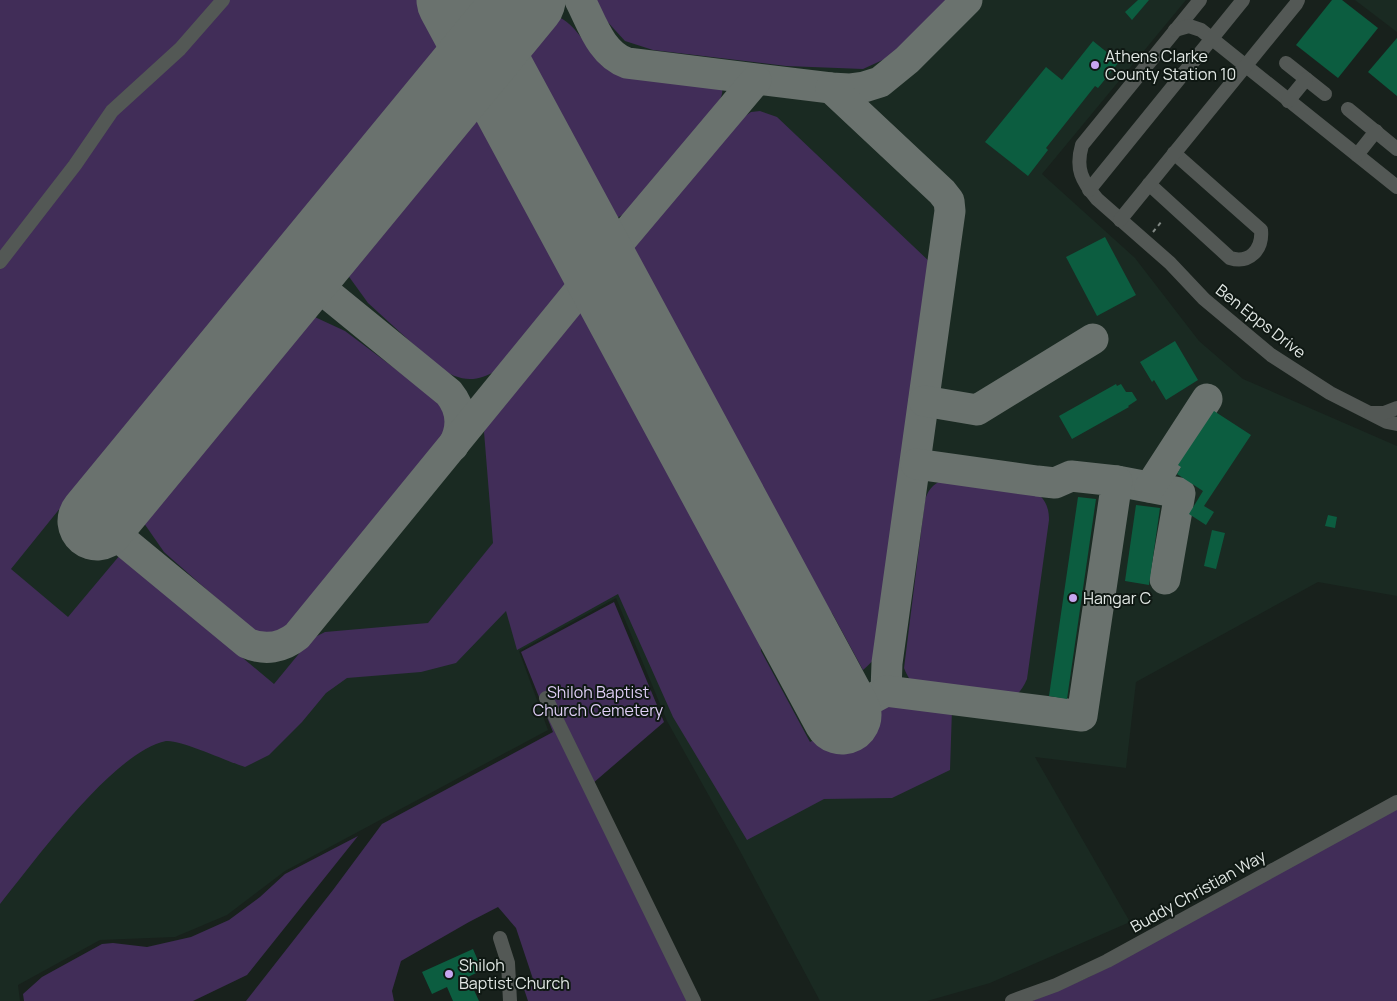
<svg xmlns="http://www.w3.org/2000/svg" width="1397" height="1001" viewBox="0 0 1397 1001" font-family="Manrope,sans-serif">
<style>
.built{fill:#1a2a22}
.green{fill:#412d58}
.lines{fill:none;stroke-linecap:round;stroke-linejoin:round}
.taxiway{stroke:#6a726e;stroke-width:31}
.runway{stroke:#6a726e;stroke-width:79}
.building{fill:#0c5d40}
.path{stroke:#818884;stroke-width:2;stroke-dasharray:4 4;stroke-linecap:butt}
.minor{stroke:#535855;stroke-width:14}
.poi-dot{fill:#c7a6f0;stroke:#0f1813;stroke-width:2}
.labels{text-anchor:middle;dominant-baseline:central;stroke-width:4;stroke-linejoin:round;paint-order:stroke}
.poi-label{font-size:16px;fill:#e2e8e5;stroke:#0f1813;text-anchor:start}
.street-label{font-size:16px;fill:#e2e8e5;stroke:#0f1813}
.park-label{font-size:16px;fill:#dfcef6;stroke:#0f1813}
</style>
<rect width="100%" height="100%" fill="#18211c"/>
<g class="built">
<polygon points="0,0 1186,0 1042,174 1135,258 1199,341 1243,379 1397,446 1397,596 1318,582 1136,682 1126,768 1035,757 1130,922 990,983 927,1001 820,1001 740,851 667,721 616,598 519,651 548,730 285,871 227,915 175,937 100,940 18,985 20,1001 0,1001"/>
<polygon points="1355,0 1397,0 1397,32"/>
</g>
<g class="green">
<path d="M0,0H428L453,45L69,513L61,507L11,569L68,617L120,555L274,684L311,639L325,632L428,623L493,543L485,444L484,432L486,427L580,311L592,306L758,616L761,651L810,742L886,701L892,700L952,709L950,770L892,798L824,799L747,840L673,717L618,594L517,650L506,611L456,663L421,672L347,678L326,693L302,722L269,755L245,767C229,762 179,739 166,741C113,752 35,861 0,904Z"/>
<polygon points="596,0 948,0 905,42 887,58 863,69 786,66 653,50 625,41 604,18"/>
<path d="M548,15C573,13 590,56 607,69C613,73 619,75 625,77L719,86L722,88C724,96 717,104 712,110L627,212L617,218H605L517,51Z"/>
<path d="M480,96L576,274L497,370C475,384 458,381 437,366L368,303L342,267Z"/>
<path d="M760,111L777,117L932,264L906,454L908,455L885,637C882,650 873,662 863,670L832,613L808,598L627,260L629,253L735,123L751,112Z"/>
<path d="M304,312L345,331L441,403L448,417L446,432L443,437L288,626C275,638 263,636 249,627L164,552L139,516L141,511Z"/>
<path d="M947,478C959,477 1027,487 1036,493C1046,499 1049,509 1049,520L1027,679C1023,688 1017,698 1006,700C1000,701 927,691 921,689C912,685 907,676 904,668L925,500C929,487 935,483 947,478Z"/>
<polygon points="614,602 664,722 585,790 687,1001 528,1001 524,989 535,985 516,928 498,907 469,922 401,961 392,991 394,1001 246,1001 333,890 382,824 553,732 521,652"/>
<polygon points="1397,807 1397,1001 1032,1001 1089,977"/>
<polygon points="358,836 247,975 193,1001 24,1001 23,994 42,977 102,944 113,943 147,947 191,937 229,920 260,897 285,874"/>
</g>
<g class="lines">
<g class="taxiway">
<path d="M580,0C592,23 601,54 627,63L831,88L849,89L864,87L880,82L907,60L967,0"/>
<polyline points="831,88 942,192 949,201 950,211 887,663 886,691 842,715"/>
<path d="M302,273L449,393C462,409 464,427 453,446"/>
<polyline points="924,401 977,410 1093,339"/>
<polyline points="1117,481 1180,493 1165,579"/>
<polyline points="1150,487 1207,399"/>
<path d="M98,520L247,643C265,651 282,648 297,636L600,265L756,80"/>
<polyline points="886,691 1082,716 1117,481 1071,476 1055,483 1037,481 916,464"/>
</g>
<g class="runway">
<polyline points="456,0 842,715"/>
<polyline points="97,521 526,0"/>
</g>
</g>
<g class="building">
<polygon points="1138,0 1149,0 1132,20 1125,12"/>
<polygon points="1332,0 1342,0 1378,28 1338,78 1296,45"/>
<polygon points="1397,38 1397,96 1368,72"/>
<polygon points="1093,41 1119,62 1098,88 1095,86 1046,148 1048,150 1028,176 985,142 1046,67 1062,80"/>
<polygon points="1105,237 1136,295 1097,316 1066,257"/>
<polygon points="1175,341 1198,380 1166,400 1154,380 1152,382 1140,362"/>
<polygon points="1116,384 1117,386 1121,384 1126,392 1132,392 1137,400 1128,406 1129,407 1072,439 1059,416"/>
<polygon points="1214,411 1251,435 1204,506 1214,512 1206,525 1189,514 1203,491 1177,474 1181,467 1178,465"/>
<polygon points="1078,497 1096,499 1067,699 1049,696"/>
<polygon points="1136,505 1160,508 1149,585 1125,581"/>
<polygon points="1328,515 1337,517 1335,528 1325,526"/>
<polygon points="1212,530 1225,533 1216,569 1204,566"/>
<polygon points="473,949 482,970 468,977 479,1001 453,1001 447,987 432,994 422,972"/>
</g>
<g class="lines">
<polyline class="path" points="1153,232 1162,221"/>
<g class="minor">
<path d="M1200,0L1082,145C1075,169 1082,181 1097,199L1170,263L1204,299L1271,355L1330,393L1387,422L1397,424"/>
<polyline points="1175,30 1189,26 1201,30 1397,187"/>
<polyline points="1286,63 1325,94"/>
<polyline points="1288,101 1306,79"/>
<polyline points="1348,109 1397,149"/>
<polyline points="1357,155 1376,131"/>
<path d="M1149,184L1230,258C1249,264 1263,250 1261,230L1174,153"/>
<polyline points="1089,190 1243,0"/>
<polyline points="1120,220 1296,4 1298,0"/>
<polyline points="0,262 75,165 112,111 180,49 223,0"/>
<polyline points="1371,413 1384,413 1397,408"/>
<polyline points="546,698 694,1001"/>
<polyline points="500,938 508,963 510,1001"/>
<polyline points="1012,1001 1056,985 1107,961 1397,802"/>
</g>
</g>
<g class="poi-dot">
<circle cx="1095" cy="65" r="5"/>
<circle cx="1073" cy="598" r="5"/>
<circle cx="449" cy="974" r="5"/>
</g>
<g class="labels">
<g class="poi-label">
<text x="1105" y="56">Athens Clarke<tspan x="1105" dy="18">County Station 10</tspan></text>
<text x="1083" y="598">Hangar C</text>
<text x="459" y="965">Shiloh<tspan x="459" dy="18">Baptist Church</tspan></text>
</g>
<g class="street-label">
<text transform="translate(1261 321) rotate(38)">Ben Epps Drive</text>
<text transform="translate(1198 891) rotate(-29)">Buddy Christian Way</text>
</g>
<g class="park-label">
<text x="598" y="692">Shiloh Baptist<tspan x="598" dy="18">Church Cemetery</tspan></text>
</g>
</g>
</svg>
